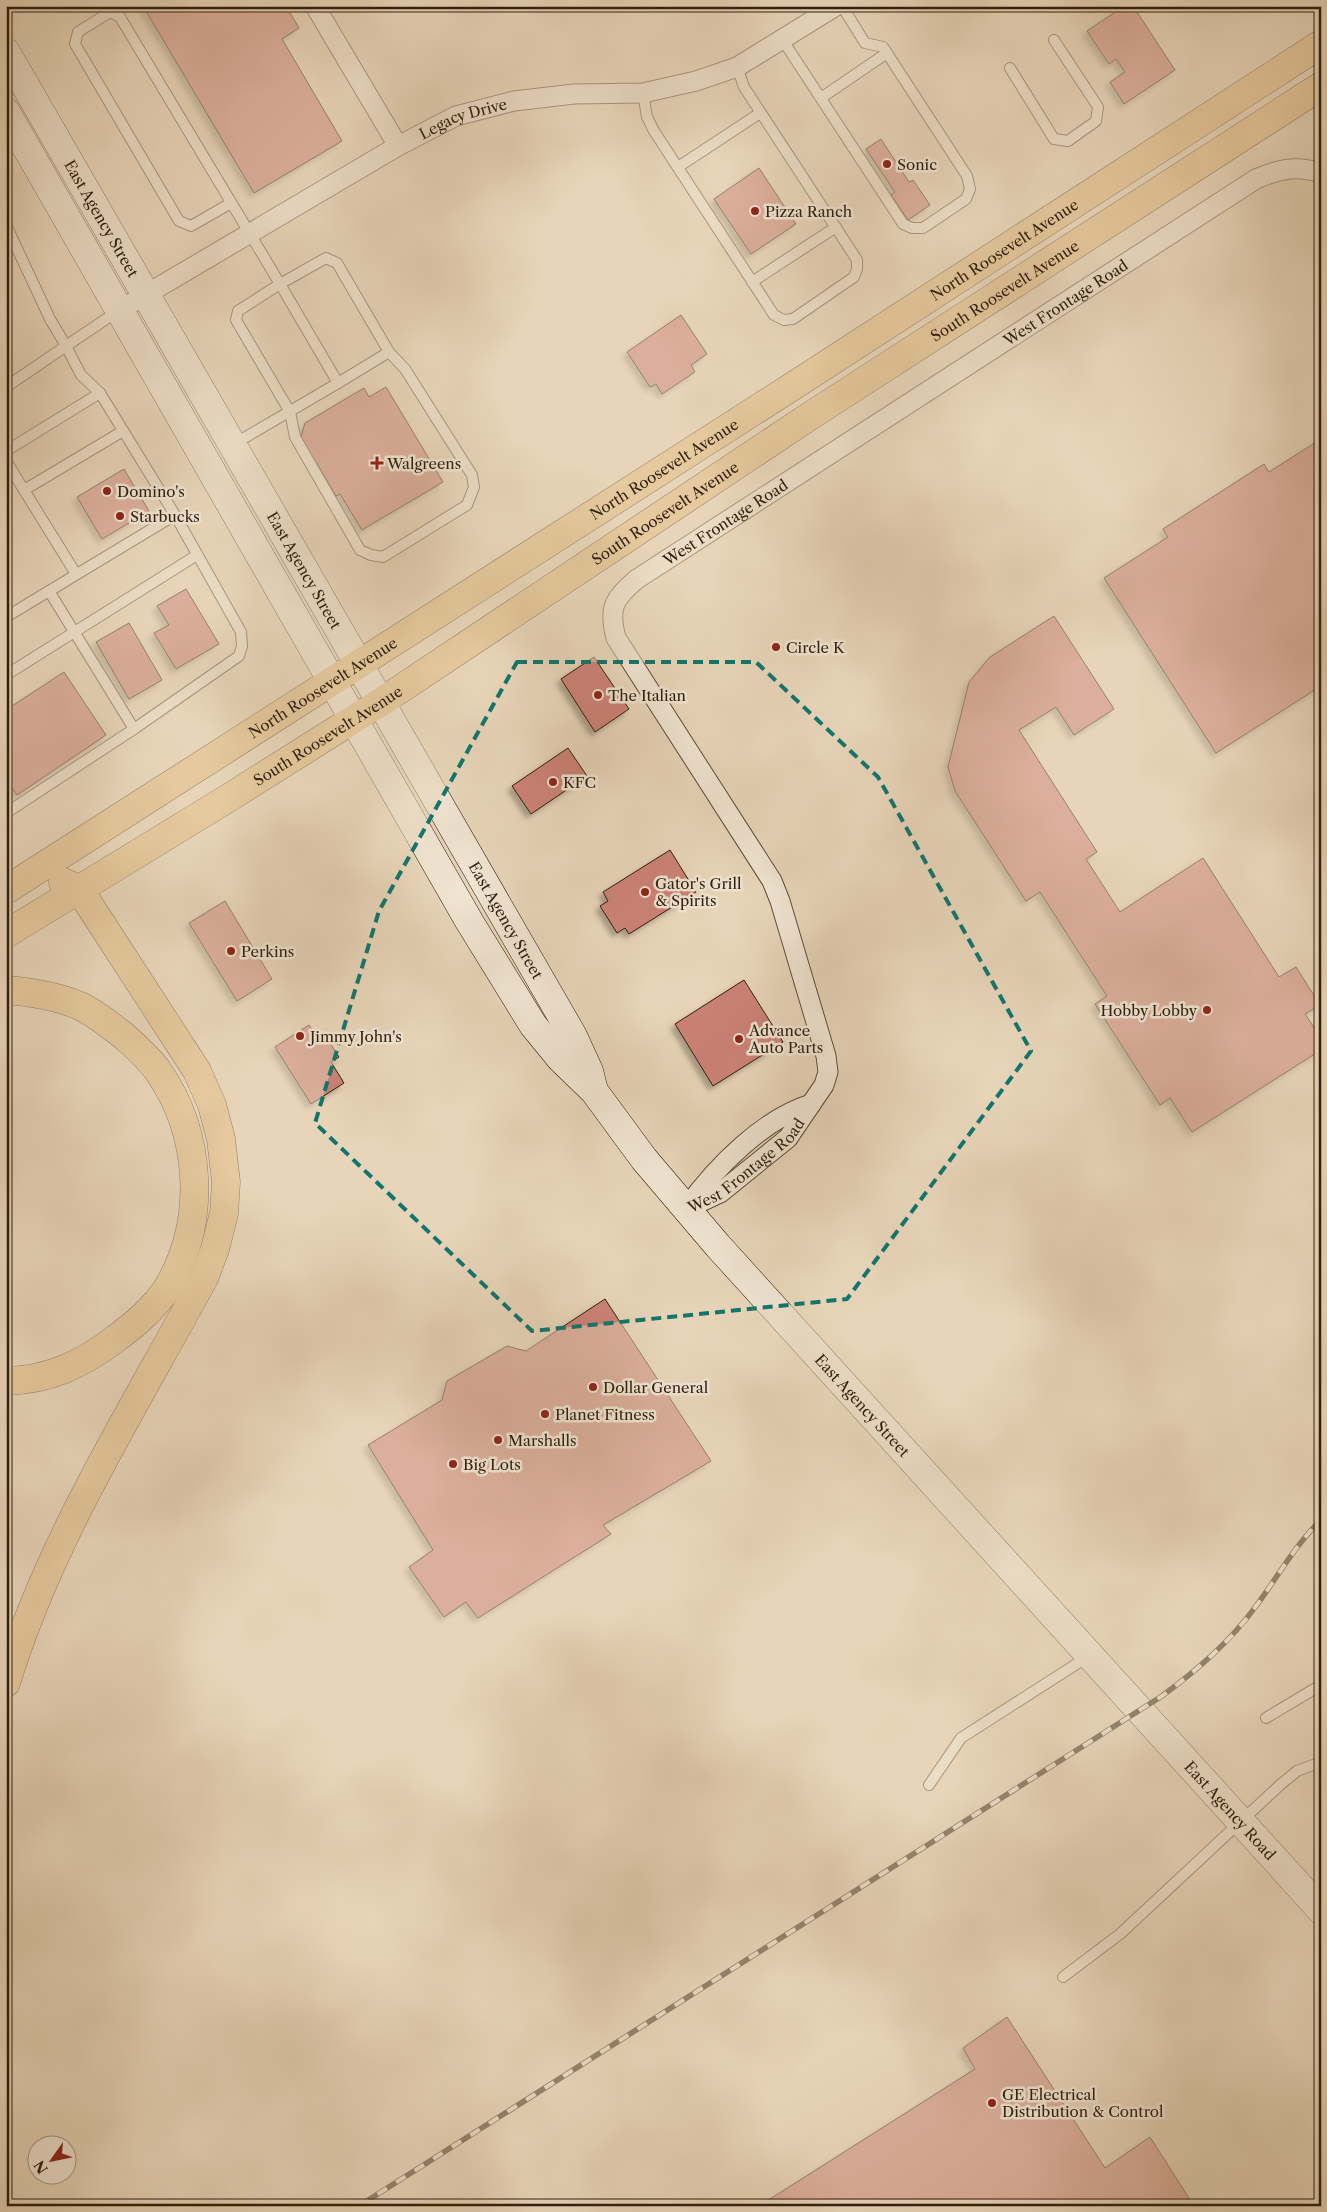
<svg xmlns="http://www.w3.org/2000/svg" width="1327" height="2212" viewBox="0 0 1327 2212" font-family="'Libre Caslon Text',serif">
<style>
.building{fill:#cc8276;stroke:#2f1f0e;filter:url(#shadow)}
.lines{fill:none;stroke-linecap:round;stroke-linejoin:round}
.lane-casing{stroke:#5d4c39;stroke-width:12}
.street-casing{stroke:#5d4c39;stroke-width:21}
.secondary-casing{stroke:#2f1f0e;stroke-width:29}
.highway-casing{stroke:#2f1f0e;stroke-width:29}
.lane{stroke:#f0e4d2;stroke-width:10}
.street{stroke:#f0e4d2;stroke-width:19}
.secondary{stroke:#f0e4d2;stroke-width:28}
.highway{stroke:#e4ba7c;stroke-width:28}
.rail-casing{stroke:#2f1f0e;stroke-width:5.5}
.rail{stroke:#f0e4d2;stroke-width:4;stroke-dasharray:11;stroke-linecap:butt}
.marked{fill:none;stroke:#0f766e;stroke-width:4;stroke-dasharray:10 6;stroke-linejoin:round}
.poi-dot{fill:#8f2418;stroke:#f0e4d2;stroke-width:2}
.labels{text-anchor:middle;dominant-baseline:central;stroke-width:5;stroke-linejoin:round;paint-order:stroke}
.street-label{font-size:15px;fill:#2f1f0e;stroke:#f0e4d2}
.poi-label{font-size:15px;fill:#2f1f0e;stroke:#f0e4d2;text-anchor:start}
</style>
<defs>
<filter id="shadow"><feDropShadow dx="-4.5" dy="4.5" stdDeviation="2.5" flood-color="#0004"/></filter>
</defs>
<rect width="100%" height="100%" fill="#e8d5b9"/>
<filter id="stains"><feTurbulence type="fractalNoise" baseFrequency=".004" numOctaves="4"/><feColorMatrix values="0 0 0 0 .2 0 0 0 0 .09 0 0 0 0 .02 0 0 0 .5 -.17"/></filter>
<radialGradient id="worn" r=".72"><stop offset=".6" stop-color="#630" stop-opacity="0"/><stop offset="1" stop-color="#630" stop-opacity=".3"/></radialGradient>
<g class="building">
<polygon points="143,6 286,6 299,28 282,39 342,141 254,193"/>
<polygon points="1124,6 1133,6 1175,70 1124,104 1110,82 1125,72 1116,59 1109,64 1087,31"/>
<polygon points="881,139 909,182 913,180 930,205 908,220 891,195 895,192 866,149"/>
<polygon points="759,168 796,224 751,254 714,199"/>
<polygon points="681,315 707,354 691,365 695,372 662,394 656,384 650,387 627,352"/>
<polygon points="386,387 443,482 362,530 340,494 336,496 301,437 305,423 364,388 369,397"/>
<polygon points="1321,439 1321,686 1216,753 1104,578 1168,537 1163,529 1264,464 1269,472"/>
<polygon points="124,469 149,511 102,539 77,497"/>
<polygon points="186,589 219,644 176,669 154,633 169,625 157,606"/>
<polygon points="1054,616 1114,709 1074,735 1056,707 1019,730 1097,852 1086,859 1120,912 1203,858 1279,977 1296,967 1320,1005 1305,1014 1321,1038 1321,1050 1192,1132 1170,1098 1160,1105 1095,1004 1107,996 1040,892 1026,901 955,791 948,767 969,682 990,657"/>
<polygon points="129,623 162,680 129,699 96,642"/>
<polygon points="594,657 629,709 595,732 561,679"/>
<polygon points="64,672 106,735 17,795 6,779 6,710"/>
<polygon points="568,748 587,776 531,814 512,786"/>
<polygon points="670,850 696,892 629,934 625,928 617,933 600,906 608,901 603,892"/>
<polygon points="225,901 272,979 237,1001 189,923"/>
<polygon points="744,980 783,1042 713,1086 675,1024"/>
<polygon points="309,1025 320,1042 327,1038 339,1057 331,1062 344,1083 311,1104 275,1047"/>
<polygon points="605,1299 711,1461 603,1525 611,1534 478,1618 466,1602 444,1617 409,1567 433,1550 368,1445 442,1400 447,1381 507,1346 526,1351"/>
<polygon points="1007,2017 1105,2168 1150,2137 1194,2206 759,2206 975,2069 963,2048"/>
</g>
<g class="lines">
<defs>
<g id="lane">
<polyline points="782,39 903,224 912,228 923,228 966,199 970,189 967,176 883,47 865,43 842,6"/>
<polyline points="1010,68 1054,139 1068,141 1096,121 1098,107 1054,40"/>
<polyline points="643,93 647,117 654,131 774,315 784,320 793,319 854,277 857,269 857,260 744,87 737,67"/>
<polyline points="821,98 887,53"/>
<polyline points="678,167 760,113"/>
<polyline points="231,203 191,226 179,221 75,44 78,32 110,12 120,17 280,284 238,311 236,320 290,412 295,437 360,550 371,555 383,557 467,505 474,487 472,475 405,369 389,352 337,263 326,258 280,284 338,383 234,444"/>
<polyline points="6,225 50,319 66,346 6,387"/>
<polyline points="752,282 836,227"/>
<polyline points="338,383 389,352"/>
<polyline points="6,451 100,393"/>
<polyline points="6,461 76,574"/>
<polyline points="24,490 123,431"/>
<polyline points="49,591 134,729 239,656 242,646 241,632 175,515"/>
<polyline points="6,617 175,515 100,393 81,375 66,346 118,311"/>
<polyline points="6,675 197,555"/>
<polyline points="6,813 134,729"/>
<polyline points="1266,1718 1321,1685"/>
<polyline points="929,1785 961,1738 1089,1656"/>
<polyline points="1063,1977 1120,1934 1280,1785 1297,1771 1321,1762"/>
</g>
<g id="street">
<polyline points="315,6 398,146"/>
<path id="s1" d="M118,311L398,146L456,116L514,101L574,94L643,93L696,81L737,67L836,6"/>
<path d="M687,1207C716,1167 763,1119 811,1104"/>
<path id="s2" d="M686,1209L720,1193L788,1138L824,1085L828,1072L826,1056L780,901L772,881L616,638C608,608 614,598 637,579L1256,179C1279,169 1296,165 1321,173"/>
</g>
<g id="secondary">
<path id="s3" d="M6,52L573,1036L589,1071L593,1087"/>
<path id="s4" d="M6,112L469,921L533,1025L560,1058L594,1091L644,1159L718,1246L1321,1910"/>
</g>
<g id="highway">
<path id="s5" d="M6,890L790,388L1321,44"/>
<path id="s6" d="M6,934L222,802L381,702L810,416L1321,86"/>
<path d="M6,990C31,992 57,996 80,1006C95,1013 111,1026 124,1036C136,1047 149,1058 158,1071C202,1134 207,1221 168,1287C154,1309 134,1325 114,1340C81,1365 48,1380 6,1381"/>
<path d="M6,1683C50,1539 133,1410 204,1278L215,1249L224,1213L226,1182L221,1139L212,1105L197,1071L79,889L63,882"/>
</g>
</defs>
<use href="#lane" class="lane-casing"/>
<use href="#street" class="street-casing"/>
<use href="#secondary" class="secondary-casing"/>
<use href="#highway" class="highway-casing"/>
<use href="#lane" class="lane"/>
<use href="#street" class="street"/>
<use href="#secondary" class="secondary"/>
<use href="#highway" class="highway"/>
<defs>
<path id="rail" d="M359,2206L1162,1696C1197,1670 1230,1642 1256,1606C1277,1578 1295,1545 1321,1520"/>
</defs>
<use href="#rail" class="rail-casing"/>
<use href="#rail" class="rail"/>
</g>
<path d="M0 0H1327V2212H0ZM517,662H756L878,777L1031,1051L847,1299L532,1331L315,1123L379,911Z" fill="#e8d5b9" fill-opacity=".55" fill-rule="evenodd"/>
<path class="marked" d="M517,662H756L878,777L1031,1051L847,1299L532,1331L315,1123L379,911Z"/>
<g class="poi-dot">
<circle cx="887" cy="164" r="5"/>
<circle cx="755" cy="211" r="5"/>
<path d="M374.5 455.5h5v5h5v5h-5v5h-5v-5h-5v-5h5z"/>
<circle cx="107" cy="491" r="5"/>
<circle cx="120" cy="516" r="5"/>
<circle cx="776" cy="647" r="5"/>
<circle cx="598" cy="695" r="5"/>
<circle cx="553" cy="782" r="5"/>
<circle cx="645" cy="892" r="5"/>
<circle cx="231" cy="951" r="5"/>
<circle cx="1207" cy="1010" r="5"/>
<circle cx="300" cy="1036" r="5"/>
<circle cx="739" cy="1039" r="5"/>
<circle cx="593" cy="1387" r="5"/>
<circle cx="545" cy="1414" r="5"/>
<circle cx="498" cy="1440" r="5"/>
<circle cx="453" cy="1464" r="5"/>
<circle cx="992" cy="2103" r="5"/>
</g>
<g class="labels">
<g class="street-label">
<text stroke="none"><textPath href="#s1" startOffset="396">Legacy Drive</textPath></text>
<text stroke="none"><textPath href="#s3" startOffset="192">East Agency Street</textPath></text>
<text stroke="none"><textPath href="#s5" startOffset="1186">North Roosevelt Avenue</textPath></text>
<text stroke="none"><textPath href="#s6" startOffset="1188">South Roosevelt Avenue</textPath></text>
<text stroke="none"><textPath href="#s2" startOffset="1269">West Frontage Road</textPath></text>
<text stroke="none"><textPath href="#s5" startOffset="781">North Roosevelt Avenue</textPath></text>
<text stroke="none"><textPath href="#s6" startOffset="782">South Roosevelt Avenue</textPath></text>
<text stroke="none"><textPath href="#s2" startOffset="864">West Frontage Road</textPath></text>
<text stroke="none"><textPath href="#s3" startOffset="598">East Agency Street</textPath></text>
<text stroke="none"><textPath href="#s5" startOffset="376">North Roosevelt Avenue</textPath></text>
<text stroke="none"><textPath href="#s6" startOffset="378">South Roosevelt Avenue</textPath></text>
<text stroke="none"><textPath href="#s3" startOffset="1002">East Agency Street</textPath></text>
<text stroke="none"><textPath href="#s2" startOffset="75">West Frontage Road</textPath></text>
<text stroke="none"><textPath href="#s4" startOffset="1558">East Agency Street</textPath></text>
<text stroke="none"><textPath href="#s4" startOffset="2105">East Agency Road</textPath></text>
</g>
<g class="poi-label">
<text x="897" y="164">Sonic</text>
<text x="765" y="211">Pizza Ranch</text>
<text x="387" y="463">Walgreens</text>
<text x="117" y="491">Domino's</text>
<text x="130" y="516">Starbucks</text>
<text x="786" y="647">Circle K</text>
<text x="608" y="695">The Italian</text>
<text x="563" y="782">KFC</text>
<text x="655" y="883">Gator's Grill<tspan x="655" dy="17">&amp; Spirits</tspan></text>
<text x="241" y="951">Perkins</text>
<text x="1197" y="1010" text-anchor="end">Hobby Lobby</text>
<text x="749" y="1030">Advance<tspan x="749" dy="17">Auto Parts</tspan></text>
<text x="310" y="1036">Jimmy John's</text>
<text x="603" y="1387">Dollar General</text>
<text x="555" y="1414">Planet Fitness</text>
<text x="508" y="1440">Marshalls</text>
<text x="463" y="1464">Big Lots</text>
<text x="1002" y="2094">GE Electrical<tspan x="1002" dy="17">Distribution &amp; Control</tspan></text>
</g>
</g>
<rect width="1327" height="2212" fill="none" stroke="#e8d5b9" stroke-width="25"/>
<rect x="8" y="8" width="1312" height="2197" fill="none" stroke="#2f1f0e" stroke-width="2.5"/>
<rect x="12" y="12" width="1302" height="2187" fill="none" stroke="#2f1f0e"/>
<g transform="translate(52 2160) rotate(237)"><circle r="24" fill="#f0e4d2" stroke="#a39584"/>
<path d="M0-4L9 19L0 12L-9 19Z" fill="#8f2418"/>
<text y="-8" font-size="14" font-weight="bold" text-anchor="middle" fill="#2f1f0e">N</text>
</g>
<rect width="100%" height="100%" filter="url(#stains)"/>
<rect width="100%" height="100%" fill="url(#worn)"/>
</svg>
